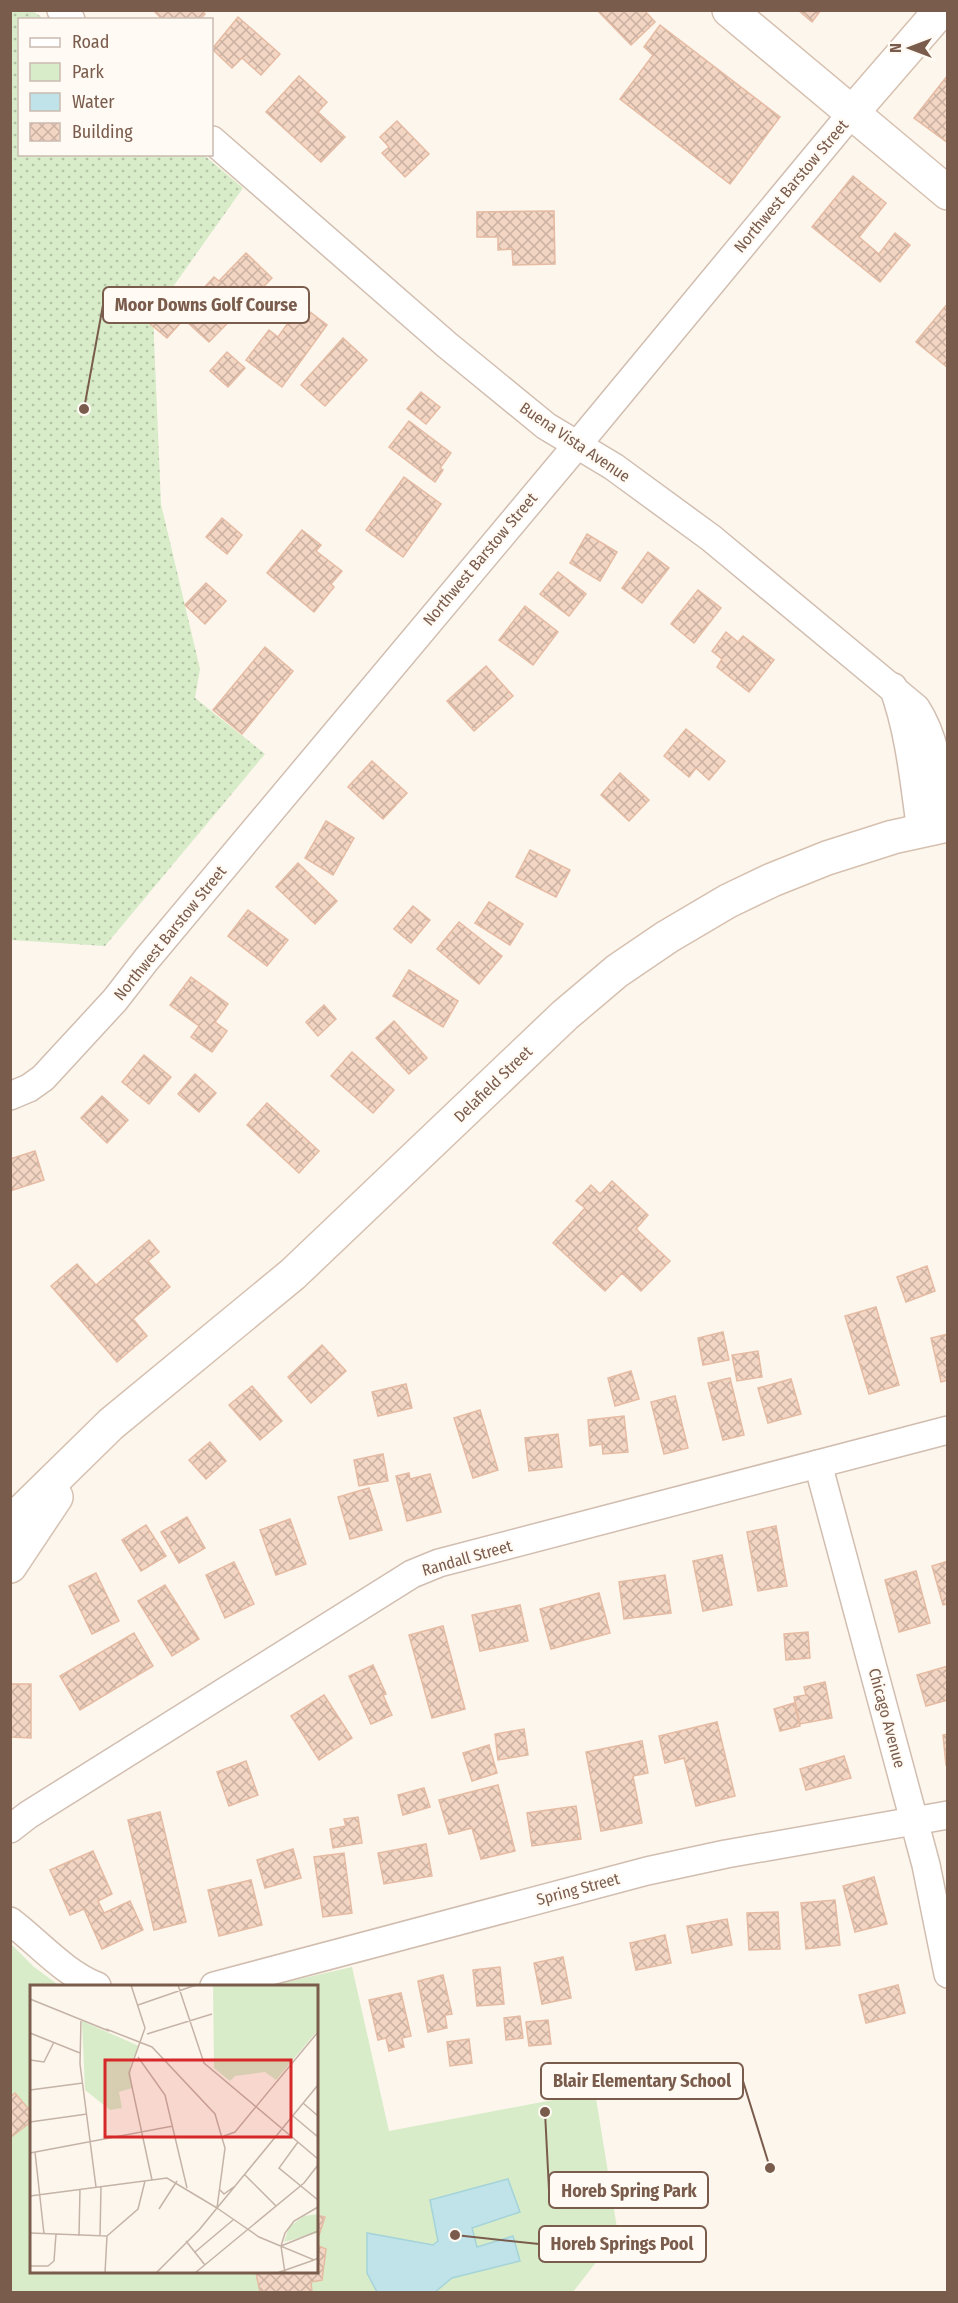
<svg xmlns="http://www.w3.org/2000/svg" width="958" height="2303" viewBox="0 0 958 2303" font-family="'Fira Sans Condensed',sans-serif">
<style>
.grass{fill:url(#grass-dots)}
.park{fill:#d8ecc9}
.water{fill:#bfe3e8;stroke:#a5d3da;stroke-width:1.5}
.building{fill:url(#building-cross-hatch);stroke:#e6bba3;stroke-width:1.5}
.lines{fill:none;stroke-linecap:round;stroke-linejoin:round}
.street-casing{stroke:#d1beb0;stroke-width:30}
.secondary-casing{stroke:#d6c0b0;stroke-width:36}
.street{stroke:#fff;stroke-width:27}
.secondary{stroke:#fff;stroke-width:33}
.labels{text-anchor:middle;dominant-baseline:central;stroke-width:4.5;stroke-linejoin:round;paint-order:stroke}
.street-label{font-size:16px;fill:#7a5c4d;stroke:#fffaf3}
.inset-road{fill:none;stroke:#c5b3a7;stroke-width:1.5}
.view{fill:#d62828;fill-opacity:0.15;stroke:#d62828;stroke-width:3}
.inset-edge{fill:none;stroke:#7a5c4d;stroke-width:3}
.leader{fill:none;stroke:#7a5c4d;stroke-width:2}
.callout-dot{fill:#7a5c4d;stroke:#fffaf3;stroke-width:2}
.callout{fill:#fffaf3;stroke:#7a5c4d;stroke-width:2}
.callout-label{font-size:18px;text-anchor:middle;font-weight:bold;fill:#7a5c4d}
</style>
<defs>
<pattern id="grass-dots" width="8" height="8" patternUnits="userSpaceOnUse" patternTransform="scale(1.5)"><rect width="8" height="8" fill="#d8ecc9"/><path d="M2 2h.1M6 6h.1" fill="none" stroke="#b4c2a5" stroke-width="1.8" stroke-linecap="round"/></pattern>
<pattern id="building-cross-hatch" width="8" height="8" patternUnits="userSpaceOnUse" patternTransform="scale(1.5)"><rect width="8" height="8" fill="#f3d5c3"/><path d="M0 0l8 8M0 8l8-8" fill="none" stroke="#cab0a1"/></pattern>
</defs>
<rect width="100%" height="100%" fill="#fdf6ec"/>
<polygon class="grass" points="10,11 33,11 44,19 20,20 20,154 204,155 243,188 153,315 161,504 200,669 195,698 265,754 105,946 11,940"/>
<polygon class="park" points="10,1943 34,1967 60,1986 32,1986 32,2272 316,2272 316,1986 269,1986 352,1967 389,2131 595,2092 618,2234 573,2292 11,2292"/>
<polygon class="water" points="508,2179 520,2212 472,2228 477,2247 513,2236 520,2261 452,2278 435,2292 377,2292 367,2273 367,2233 433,2245 438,2241 430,2200"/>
<g class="building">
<polygon points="153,10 201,10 205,14 199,20 163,20"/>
<polygon points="597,10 644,10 655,22 631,45"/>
<polygon points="798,10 821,10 812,22"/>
<polygon points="238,17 280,54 261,75 242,58 232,68 212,49"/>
<polygon points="660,25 780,117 730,184 620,99 653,55 644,47"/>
<polygon points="948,75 948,143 914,118"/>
<polygon points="299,76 327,102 318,112 345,137 321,162 266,112"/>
<polygon points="397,121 429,154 405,177 382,153 389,147 380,137"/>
<polygon points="853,176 886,203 859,237 879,254 895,233 910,245 880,282 812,227"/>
<polygon points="554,211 555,264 513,265 512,249 498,250 498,237 477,237 477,212"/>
<polygon points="246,253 272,278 209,342 188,323 197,313 188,305 214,277 219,281"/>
<polygon points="166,303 184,319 167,338 149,323"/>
<polygon points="948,303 948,368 916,342"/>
<polygon points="301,305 327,325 282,387 246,360 269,330 278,337"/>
<polygon points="343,338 367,360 325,406 301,385"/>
<polygon points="227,352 245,368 228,387 210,371"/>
<polygon points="421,392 440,407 426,424 407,409"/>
<polygon points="409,421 451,453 440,468 443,470 435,482 389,447"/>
<polygon points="404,477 441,504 403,557 366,530"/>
<polygon points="222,518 242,535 227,554 206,537"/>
<polygon points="302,530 321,545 316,551 342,571 331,584 334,587 314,612 267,573"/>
<polygon points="587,534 617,552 600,581 570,563"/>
<polygon points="648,552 669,568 642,603 622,588"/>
<polygon points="558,572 586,594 569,616 540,594"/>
<polygon points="206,583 226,601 205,624 185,605"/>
<polygon points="698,590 721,608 694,643 671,624"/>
<polygon points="525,606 558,632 533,665 499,640"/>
<polygon points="726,632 738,642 743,636 774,660 749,692 717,667 722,659 712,651"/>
<polygon points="265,647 293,671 242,734 213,710"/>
<polygon points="486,666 513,696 474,731 447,701"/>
<polygon points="686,729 725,761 709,780 696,768 689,777 664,756"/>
<polygon points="372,761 407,793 383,819 348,787"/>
<polygon points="620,773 649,800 629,821 601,795"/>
<polygon points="326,821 354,838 333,875 305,858"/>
<polygon points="530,850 570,870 556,897 516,877"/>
<polygon points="298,863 337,901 315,924 276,887"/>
<polygon points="489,902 523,924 510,945 475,923"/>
<polygon points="413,906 430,920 411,943 394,929"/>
<polygon points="248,910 288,940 267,966 228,936"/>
<polygon points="459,922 502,956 479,984 437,949"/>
<polygon points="409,970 458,1001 443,1027 393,996"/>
<polygon points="191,977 228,1004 215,1022 227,1031 212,1052 191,1037 199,1026 170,1005"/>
<polygon points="324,1005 336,1019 318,1036 306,1022"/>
<polygon points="394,1021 427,1058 409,1074 376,1038"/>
<polygon points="352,1052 394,1090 373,1113 331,1076"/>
<polygon points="144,1055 171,1077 149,1104 122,1082"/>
<polygon points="195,1074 216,1093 199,1112 178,1094"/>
<polygon points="102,1096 128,1120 107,1143 81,1118"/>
<polygon points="267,1103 319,1151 299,1173 247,1125"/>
<polygon points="35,1151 44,1180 10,1191 10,1159"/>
<polygon points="612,1181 648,1215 636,1229 670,1261 641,1291 622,1273 605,1291 553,1243 585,1208 576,1201 591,1185 600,1194"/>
<polygon points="149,1240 159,1252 148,1261 170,1287 133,1319 147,1336 117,1362 51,1286 77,1264 96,1285"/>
<polygon points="927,1266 935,1291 906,1302 897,1277"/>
<polygon points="876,1307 899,1385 869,1394 845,1316"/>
<polygon points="723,1332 729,1360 703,1365 698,1338"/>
<polygon points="948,1334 948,1380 941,1382 931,1338"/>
<polygon points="322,1345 346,1371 311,1403 288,1377"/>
<polygon points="758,1351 762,1377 737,1381 732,1355"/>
<polygon points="631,1371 639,1399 615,1406 608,1378"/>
<polygon points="730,1378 744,1435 723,1440 708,1383"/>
<polygon points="791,1379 801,1414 768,1423 758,1388"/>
<polygon points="406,1384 412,1408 378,1416 372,1392"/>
<polygon points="252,1386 282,1421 260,1440 229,1405"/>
<polygon points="675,1396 688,1448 664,1454 651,1402"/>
<polygon points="480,1410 498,1470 473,1478 454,1418"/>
<polygon points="624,1416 628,1452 603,1454 602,1444 590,1446 588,1420"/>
<polygon points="558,1434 562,1467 529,1471 525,1438"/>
<polygon points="210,1442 226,1461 206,1479 189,1460"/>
<polygon points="383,1454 388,1481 359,1486 354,1460"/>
<polygon points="409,1473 410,1479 430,1474 441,1512 407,1521 396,1476"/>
<polygon points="369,1488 382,1530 350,1539 338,1497"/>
<polygon points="187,1517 205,1548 179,1563 161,1532"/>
<polygon points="290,1519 306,1564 276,1575 260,1530"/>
<polygon points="146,1525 166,1556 141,1571 122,1540"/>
<polygon points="776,1526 787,1586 758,1591 747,1532"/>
<polygon points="722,1555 732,1605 703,1611 693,1561"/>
<polygon points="948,1561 948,1604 943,1605 932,1566"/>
<polygon points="234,1562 254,1604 225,1618 206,1575"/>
<polygon points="916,1571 930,1623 899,1632 885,1580"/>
<polygon points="96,1573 119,1621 92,1634 69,1586"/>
<polygon points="665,1575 671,1613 624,1619 619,1582"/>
<polygon points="165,1585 199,1639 172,1656 138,1601"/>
<polygon points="599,1593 610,1633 551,1649 540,1609"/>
<polygon points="520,1605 528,1641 480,1651 472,1615"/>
<polygon points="443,1626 465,1709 432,1718 409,1635"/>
<polygon points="808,1632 810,1658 786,1660 784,1634"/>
<polygon points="134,1633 153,1666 80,1710 60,1676"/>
<polygon points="373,1665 386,1694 383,1695 392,1715 371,1724 349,1676"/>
<polygon points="948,1666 948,1700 926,1706 917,1675"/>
<polygon points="825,1682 832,1718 800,1724 794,1697 806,1695 804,1687"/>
<polygon points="10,1684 31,1684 31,1738 10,1737"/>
<polygon points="324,1695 352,1738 319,1760 291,1716"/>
<polygon points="794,1703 800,1726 780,1731 774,1709"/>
<polygon points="717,1722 735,1796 696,1806 684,1758 665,1763 659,1736"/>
<polygon points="524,1729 528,1755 498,1760 495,1734"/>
<polygon points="948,1734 948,1765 946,1765 943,1735"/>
<polygon points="642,1741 648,1773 633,1776 642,1823 601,1831 586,1752"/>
<polygon points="489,1745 497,1773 472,1781 463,1753"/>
<polygon points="844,1756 851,1778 806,1790 800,1769"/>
<polygon points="246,1761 258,1795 229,1806 217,1772"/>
<polygon points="498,1785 515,1851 481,1859 472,1828 449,1834 439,1800"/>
<polygon points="424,1788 430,1807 403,1815 398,1795"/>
<polygon points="576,1806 581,1839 532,1846 527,1813"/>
<polygon points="160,1812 186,1922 154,1930 128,1820"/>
<polygon points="358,1817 362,1843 333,1848 330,1829 346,1826 344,1819"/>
<polygon points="426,1844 432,1876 384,1884 378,1853"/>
<polygon points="293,1849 301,1878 265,1888 257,1860"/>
<polygon points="93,1851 112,1894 98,1901 104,1913 130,1901 143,1930 102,1949 84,1909 70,1915 50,1870"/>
<polygon points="344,1853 352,1913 323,1917 314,1857"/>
<polygon points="874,1877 887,1924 855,1932 843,1886"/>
<polygon points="251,1880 262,1925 219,1936 208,1890"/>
<polygon points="835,1900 840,1945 806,1949 801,1903"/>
<polygon points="778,1912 780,1949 749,1950 747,1913"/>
<polygon points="727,1919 732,1945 692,1953 687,1926"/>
<polygon points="665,1935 671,1963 636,1970 630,1943"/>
<polygon points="563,1957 571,1998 542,2004 534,1963"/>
<polygon points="500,1967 504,2004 477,2006 473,1970"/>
<polygon points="443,1975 452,2014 445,2015 447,2028 428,2032 418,1981"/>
<polygon points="898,1985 905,2013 866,2023 859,1995"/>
<polygon points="401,1993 411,2036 402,2038 404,2047 389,2051 386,2038 378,2040 369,2000"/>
<polygon points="520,2016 523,2038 506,2040 504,2018"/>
<polygon points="548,2020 551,2044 529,2046 526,2022"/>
<polygon points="469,2039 472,2063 450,2066 447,2042"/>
<polygon points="15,2093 32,2113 32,2121 10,2138 10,2097"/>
<polygon points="316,2215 325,2217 316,2244"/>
<polygon points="316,2245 326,2249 322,2280 311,2282 312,2292 260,2292 256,2273 252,2272 316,2272"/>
</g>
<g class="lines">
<defs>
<g id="street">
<polyline points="61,10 71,20"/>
<path d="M212,140L447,345L546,426L614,467L711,538L916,708C939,743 940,785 946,825"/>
<path d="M893,687C910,733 914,783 921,831"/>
<polyline points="10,1096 29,1088 43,1078 115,1000 146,960 578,444 851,114"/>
<polyline points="818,1464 926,1865 948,1974"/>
<polyline points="10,1829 28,1815 412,1574 439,1563 948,1430"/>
<path d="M10,1921C39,1943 64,1973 97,1986"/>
<polyline points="214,1986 647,1871 726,1854 948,1815"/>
</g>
<g id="secondary">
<polyline points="729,10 948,193"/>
<polyline points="851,114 941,10"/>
<polyline points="10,1523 111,1424 293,1274 565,1015 617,971 667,937 728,901 772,880 827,858 893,837 948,825"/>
<polyline points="10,1566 56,1497"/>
</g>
</defs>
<use href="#street" class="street-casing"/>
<use href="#secondary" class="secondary-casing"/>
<use href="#street" class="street"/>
<use href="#secondary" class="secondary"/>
</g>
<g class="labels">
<g class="street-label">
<text transform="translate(791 186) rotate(-50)">Northwest Barstow Street</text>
<text transform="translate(575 442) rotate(34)">Buena Vista Avenue</text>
<text transform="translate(480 559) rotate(-50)">Northwest Barstow Street</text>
<text transform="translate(170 933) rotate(-51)">Northwest Barstow Street</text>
<text transform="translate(493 1084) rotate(-44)">Delafield Street</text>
<text transform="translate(467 1558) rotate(-16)">Randall Street</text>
<text transform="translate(887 1718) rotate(75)">Chicago Avenue</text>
<text transform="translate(578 1889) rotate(-15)">Spring Street</text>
</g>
</g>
<g transform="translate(30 1985)">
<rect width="288" height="288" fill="#fdf6ec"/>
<path d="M183,0H288V45L246,95L235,87L205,91L200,96L184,83Z" fill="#d8ecc9"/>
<path d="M52,36L109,61L100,81L102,103L89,107L92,123L80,125L55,105ZM288,229V248L254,257L259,242L274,231Z" fill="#d8ecc9"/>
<path class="inset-road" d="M101,0L115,43M148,0L174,78L288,174M0,14L79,46M108,20L166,0M51,34L50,79L66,202M115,43L99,88L122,195M76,44L122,62L185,129L195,163L187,223L229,252L284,275L288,273M0,48L50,68M117,49L182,29M108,72L135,110L157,203M0,75L14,77L24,57M0,105L53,98M273,118L288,131M263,131L288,152M0,137L57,129M194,151L205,147L288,47M268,157L249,183L288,215M5,167L14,249M0,168L143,141M214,189L246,221M190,205L194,209L205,201M0,211L137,193L187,223M129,224L147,196M0,248L77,251M49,251L50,204M70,251L71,202M77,251L108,224L115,196M156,256L175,280M251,261L288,246M165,267L203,235M0,281H18L24,276L26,249M75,288L77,251M126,288L169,245L288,100M165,288L274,198L288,180M247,288L284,275M255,288L251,261L255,248L264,236L288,222"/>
<path class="view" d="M75,75H261V152H75Z"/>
<rect width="288" height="288" class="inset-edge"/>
</g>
<path class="leader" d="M84 409L103 305M770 2168L743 2081M545 2112L549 2190M455 2235L539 2244"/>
<g class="callout-dot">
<circle cx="84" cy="409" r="6"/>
<circle cx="770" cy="2168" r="6"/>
<circle cx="545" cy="2112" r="6"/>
<circle cx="455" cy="2235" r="6"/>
</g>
<g class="callout">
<rect x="103" y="287" width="206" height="36" rx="6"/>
<rect x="541" y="2063" width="202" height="36" rx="6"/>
<rect x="549" y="2172" width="159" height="36" rx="6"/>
<rect x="539" y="2226" width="167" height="36" rx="6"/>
</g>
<g class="callout-label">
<text x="206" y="311">Moor Downs Golf Course</text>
<text x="642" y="2087">Blair Elementary School</text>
<text x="629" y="2197">Horeb Spring Park</text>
<text x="622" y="2250">Horeb Springs Pool</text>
</g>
<rect width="958" height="2303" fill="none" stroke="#7a5c4d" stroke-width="24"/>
<rect x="18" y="18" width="195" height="138" fill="#fffaf3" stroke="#cabbb1" stroke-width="1.5"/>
<rect x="30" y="38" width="30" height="9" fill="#ffffff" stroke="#cabbb1" stroke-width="1.5"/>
<text x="72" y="48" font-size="18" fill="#7a5c4d">Road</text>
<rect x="30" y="63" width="30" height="18" fill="#d8ecc9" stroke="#cabbb1" stroke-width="1.5"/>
<text x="72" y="78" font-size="18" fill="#7a5c4d">Park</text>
<rect x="30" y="93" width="30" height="18" fill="#bfe3e8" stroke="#cabbb1" stroke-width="1.5"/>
<text x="72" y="108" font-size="18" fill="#7a5c4d">Water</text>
<rect x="30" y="123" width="30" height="18" fill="url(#building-cross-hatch)" stroke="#cabbb1" stroke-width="1.5"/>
<text x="72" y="138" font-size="18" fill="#7a5c4d">Building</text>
<g transform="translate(910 48) rotate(270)" stroke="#fffaf3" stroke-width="4.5" paint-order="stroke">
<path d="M0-4.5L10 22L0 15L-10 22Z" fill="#7a5c4d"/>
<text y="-9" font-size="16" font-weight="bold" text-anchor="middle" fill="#7a5c4d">N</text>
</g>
</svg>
